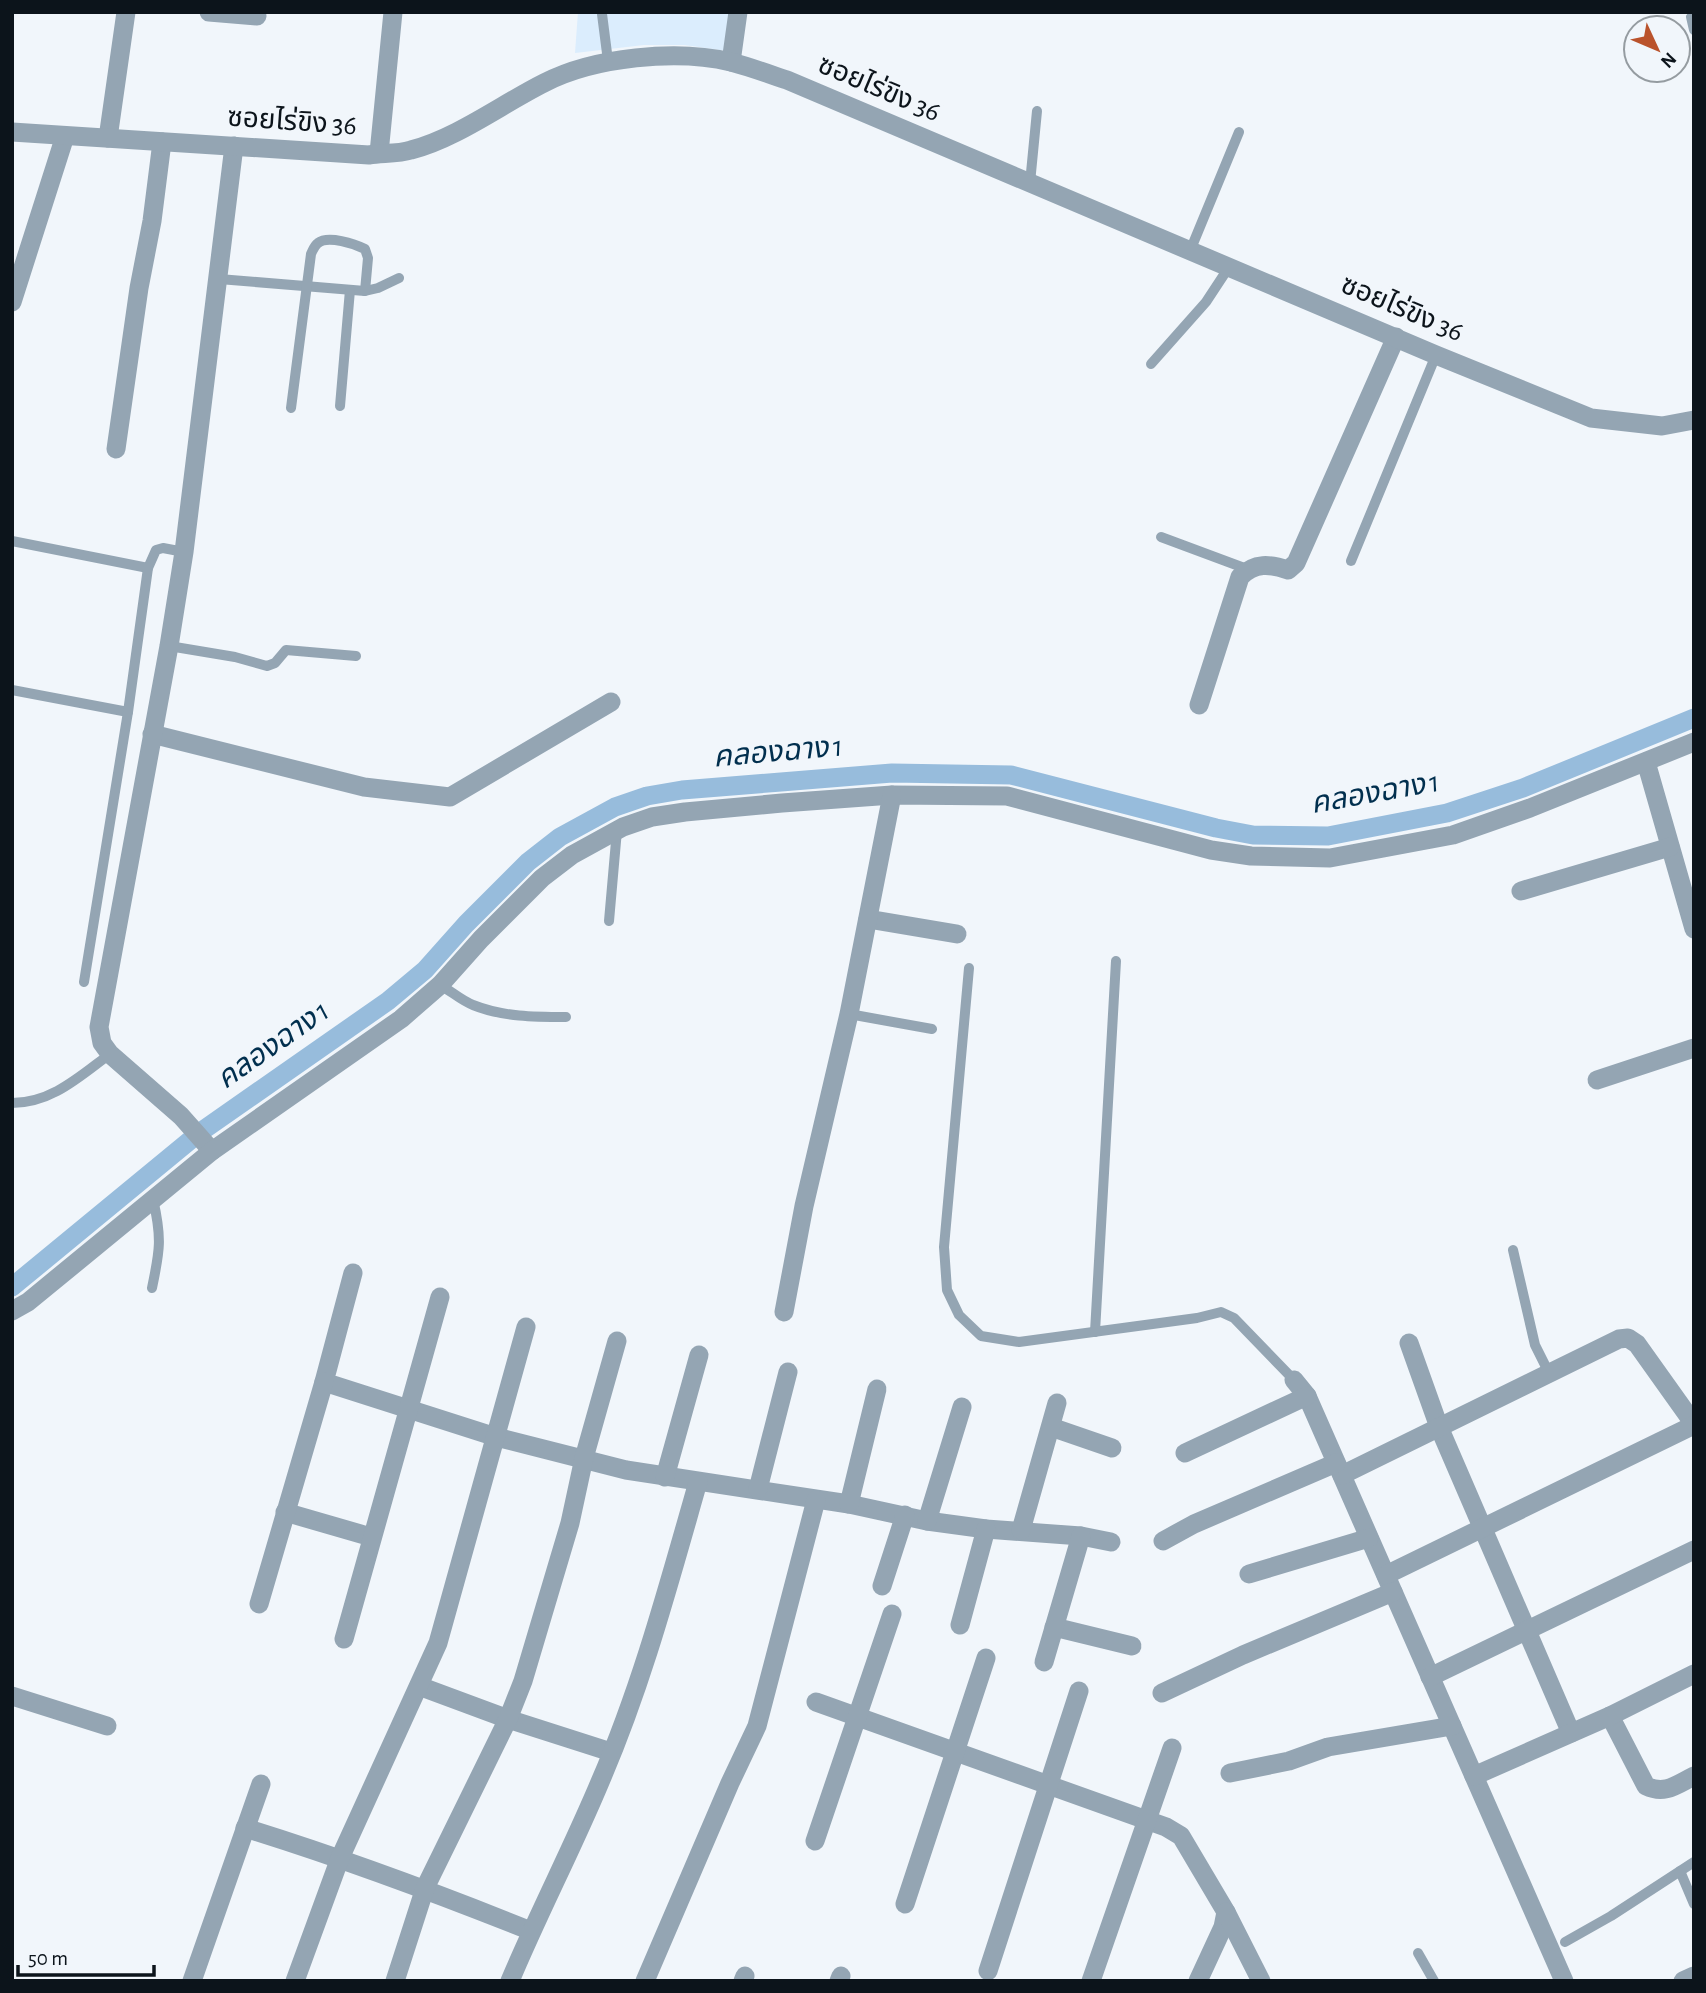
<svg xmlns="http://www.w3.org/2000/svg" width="1706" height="1993" viewBox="0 0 1706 1993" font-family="'Alegreya Sans','Noto Sans Thai',sans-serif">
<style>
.built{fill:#dbedfd}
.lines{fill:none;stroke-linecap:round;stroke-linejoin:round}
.canal{stroke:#97bcdc;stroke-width:19}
.service{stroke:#94a5b3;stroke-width:10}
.minor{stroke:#94a5b3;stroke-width:19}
.tertiary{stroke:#94a5b3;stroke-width:19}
.labels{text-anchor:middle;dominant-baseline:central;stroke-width:7;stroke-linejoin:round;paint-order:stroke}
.street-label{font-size:28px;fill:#0c141b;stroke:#f1f6fb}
.water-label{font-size:30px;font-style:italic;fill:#012f4e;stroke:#f1f6fb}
</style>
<rect width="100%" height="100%" fill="#f1f6fb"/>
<polygon class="built" points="578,12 732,12 727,51 684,45 644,45 575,53"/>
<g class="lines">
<polyline class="canal" points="12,1287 199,1133 388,1001 425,970 466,924 528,862 560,837 615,807 647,796 682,790 781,782 892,773 1011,775 1216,828 1253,835 1328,836 1447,813 1523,788 1694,718"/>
<g class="service">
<polyline points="602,14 608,61"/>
<polyline points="1694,14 1691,17 1694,30"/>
<polyline points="1030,183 1037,111"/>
<polyline points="1190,251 1239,132"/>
<polyline points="219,279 365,291 378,288 399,278"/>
<polyline points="1151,364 1206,302 1229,267"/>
<polyline points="340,406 350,290"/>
<path d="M291,408L311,254C313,250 314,246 318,243C328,235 355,244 365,249L368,258L365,291"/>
<polyline points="1161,537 1247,569"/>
<polyline points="12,541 148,568"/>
<polyline points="1351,561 1436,355"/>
<polyline points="169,646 235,657 267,666 275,663 286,650 356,656"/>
<polyline points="12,690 128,712"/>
<polyline points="609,921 617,830"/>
<polyline points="969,968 944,1247 947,1290 959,1315 981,1336 1019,1342 1197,1318 1221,1312 1234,1318 1294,1380"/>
<polyline points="84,982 128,712 148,568 156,550 163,548 184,552"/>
<path d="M440,985C451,991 462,1001 473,1005C503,1017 535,1017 566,1017"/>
<polyline points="849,1014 932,1029"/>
<path d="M12,1103C52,1103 80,1076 110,1054"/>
<polyline points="1513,1250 1535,1345 1549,1373"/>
<path d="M152,1288C160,1250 162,1238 153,1199"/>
<polyline points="1095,1332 1116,961"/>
<polyline points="1680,1871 1694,1904"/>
<polyline points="1565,1942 1611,1916 1694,1862"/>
<polyline points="1418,1953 1434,1981"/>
</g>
<g class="minor">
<polyline points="209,12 257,16"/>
<polyline points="731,62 738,12"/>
<polyline points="108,138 126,12"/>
<polyline points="379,153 393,12"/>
<polyline points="12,302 65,136"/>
<polyline points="116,449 139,288 152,221 162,142"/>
<path d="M1199,705L1240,577C1255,562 1270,564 1288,570L1296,563L1396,337"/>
<polyline points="152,734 364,787 450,797 611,702"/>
<polyline points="1646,762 1694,929"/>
<polyline points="1521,891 1670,847"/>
<polyline points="868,919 957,934"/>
<polyline points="1597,1080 1694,1048"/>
<polyline points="212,1151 181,1116 110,1054 102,1043 99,1027 169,646 184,552 234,146"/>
<polyline points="353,1273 324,1382 496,1437 626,1470 849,1504 927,1521 986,1529 1081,1536 1111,1542"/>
<polyline points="12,1311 28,1302 212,1151 401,1019 440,985 481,939 542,878 572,855 623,827 652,817 685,812 782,803 892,795 1007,796 1211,850 1251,856 1330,858 1453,835 1530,808 1694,742"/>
<polyline points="784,1312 804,1206 849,1014 892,795"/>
<polyline points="1409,1343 1439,1427 1571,1733"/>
<polyline points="1294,1380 1307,1396 1564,1981"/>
<polyline points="1051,1427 1112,1448"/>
<polyline points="1185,1453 1307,1396"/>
<polyline points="1342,1475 1619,1339 1628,1338 1637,1344 1694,1424"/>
<polyline points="665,1477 699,1355"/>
<polyline points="758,1489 788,1372"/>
<polyline points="849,1504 877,1389"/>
<polyline points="285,1512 371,1537"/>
<polyline points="927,1521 962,1407"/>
<polyline points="1021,1530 1057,1403"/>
<polyline points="1163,1541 1194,1524 1336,1463"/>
<polyline points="1249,1574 1369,1538"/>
<polyline points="1386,1575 1694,1425"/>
<polyline points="882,1586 905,1515"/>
<polyline points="259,1604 324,1382"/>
<polyline points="960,1625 986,1529"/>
<polyline points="1054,1627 1132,1646"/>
<polyline points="344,1639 440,1297"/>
<polyline points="1044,1662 1081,1536"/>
<polyline points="1430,1677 1694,1550"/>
<polyline points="419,1686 508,1719 611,1752"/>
<polyline points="1162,1693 1243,1655 1393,1592"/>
<polyline points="12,1696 107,1726"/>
<polyline points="816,1702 1166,1827 1181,1836 1226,1912 1223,1927 1198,1981"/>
<path d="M1610,1716L1646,1786C1665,1795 1676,1785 1694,1776"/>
<polyline points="1230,1773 1289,1761 1328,1747 1452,1726"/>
<polyline points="1474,1776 1610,1716 1694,1674"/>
<path d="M245,1828C342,1858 436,1893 531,1931"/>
<polyline points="815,1841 892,1614"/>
<polyline points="905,1904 986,1658"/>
<polyline points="1226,1912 1261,1981"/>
<polyline points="988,1971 1079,1691"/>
<polyline points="192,1981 261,1784"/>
<polyline points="295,1981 340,1858 438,1643 526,1327"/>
<polyline points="395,1981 425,1888 508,1719 523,1681 570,1523 584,1458 617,1341"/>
<path d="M510,1981C538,1914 572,1849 600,1782C642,1685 669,1583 698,1482"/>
<polyline points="645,1981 730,1783 757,1726 816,1500"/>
<polyline points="743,1981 745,1976"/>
<polyline points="839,1981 841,1976"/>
<polyline points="1091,1981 1172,1748"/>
</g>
<g class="tertiary">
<path d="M12,132L369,155C383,153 398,154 411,150C457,138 502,104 544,83C594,57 677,49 731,62C750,67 769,74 787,80L1436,355L1591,418L1662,426L1694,420"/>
<polyline points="1683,1981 1694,1976"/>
</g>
</g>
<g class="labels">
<g class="street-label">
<text transform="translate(879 89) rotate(23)">ซอยไร่ขิง 36</text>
<text transform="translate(292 122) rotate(4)">ซอยไร่ขิง 36</text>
<text transform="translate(1402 309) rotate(23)">ซอยไร่ขิง 36</text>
</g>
<g class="water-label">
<text transform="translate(778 752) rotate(-5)">คลองฉาง 1</text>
<text transform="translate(1375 793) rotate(-10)">คลองฉาง 1</text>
<text transform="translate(273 1045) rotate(-35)">คลองฉาง 1</text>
</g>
</g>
<rect width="1706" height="1993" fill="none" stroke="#0c141b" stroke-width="28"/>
<g transform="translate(1657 49) rotate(134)"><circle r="33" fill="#f1f6fb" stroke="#959ca1" stroke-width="2"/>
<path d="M0-5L12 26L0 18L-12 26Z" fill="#ba532c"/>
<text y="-10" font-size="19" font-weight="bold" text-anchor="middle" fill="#0c141b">N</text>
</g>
<path d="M18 1965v10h136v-10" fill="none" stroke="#0c141b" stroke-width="3.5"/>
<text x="28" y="1965" font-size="21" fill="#0c141b" stroke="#f1f6fb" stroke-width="5" paint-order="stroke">50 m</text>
</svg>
